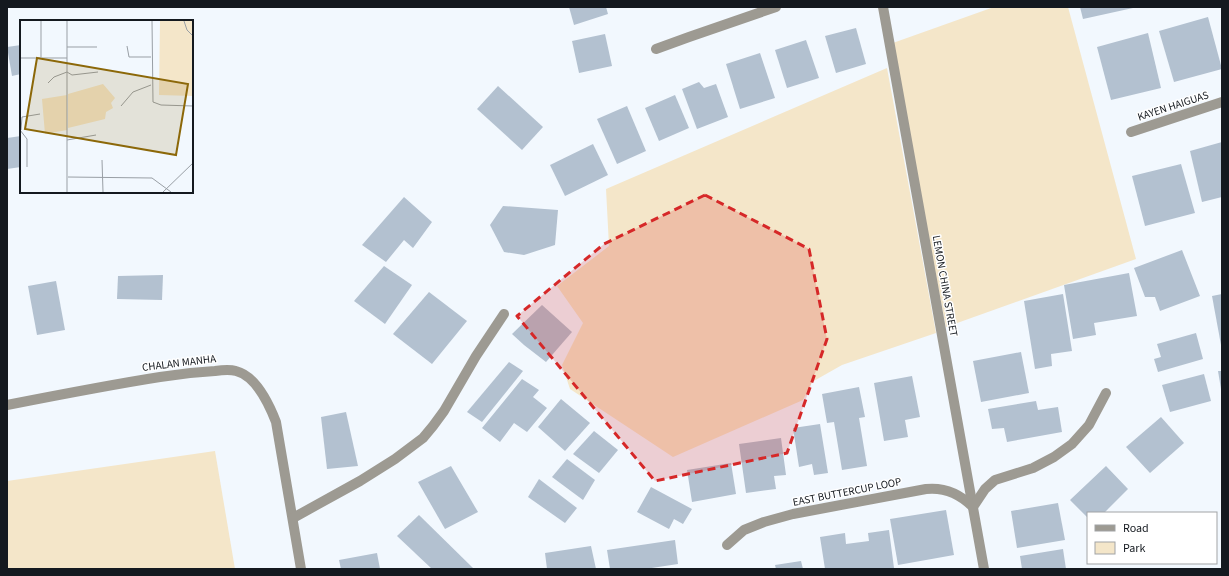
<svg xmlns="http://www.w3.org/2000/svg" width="1229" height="576" viewBox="0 0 1229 576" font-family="'Source Sans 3',sans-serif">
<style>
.green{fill:#f4e6c9}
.building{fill:#b3c1d0}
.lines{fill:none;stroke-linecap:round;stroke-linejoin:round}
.street{stroke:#9d9a92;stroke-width:10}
.marked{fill:#d62828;fill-opacity:0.2;stroke:#d62828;stroke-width:3;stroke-dasharray:8 5;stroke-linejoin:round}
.labels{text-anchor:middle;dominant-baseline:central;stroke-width:3;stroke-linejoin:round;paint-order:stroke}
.street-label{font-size:11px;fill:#14191f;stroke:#fff}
.inset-road{fill:none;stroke:#999fa5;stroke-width:1}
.view{fill:#8c6809;fill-opacity:0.15;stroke:#8c6809;stroke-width:2}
.inset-edge{fill:none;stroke:#14191f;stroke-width:2}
</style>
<rect width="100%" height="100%" fill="#f2f8fe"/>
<g class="green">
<polygon points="994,7 1068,7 1136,259 946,327 890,44"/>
<polygon points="887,68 936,333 842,365 812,382 803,400 673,457 570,389 562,365 583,323 557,286 609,246 606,189"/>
<polygon points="215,451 235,569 7,569 7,481"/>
</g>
<g class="building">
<polygon points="569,7 606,7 608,14 574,25"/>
<polygon points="1080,7 1133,7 1133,8 1083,19"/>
<polygon points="1208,17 1222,69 1174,82 1159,31"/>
<polygon points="856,28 866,64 836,73 825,36"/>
<polygon points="1148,33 1161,88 1111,100 1097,47"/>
<polygon points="605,34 612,66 579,73 572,41"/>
<polygon points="806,40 819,78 787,88 775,50"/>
<polygon points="21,45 21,74 12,76 7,47"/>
<polygon points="760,53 775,98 740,109 726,64"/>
<polygon points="699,82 704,88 716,84 728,117 697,129 682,89"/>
<polygon points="498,86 543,127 522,150 477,109"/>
<polygon points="675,95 689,128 659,141 645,108"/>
<polygon points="627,106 646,151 617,164 597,119"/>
<polygon points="21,136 21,167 7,169 7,138"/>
<polygon points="1222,142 1222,197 1202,202 1190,151"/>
<polygon points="593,144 608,175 565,196 550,165"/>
<polygon points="1181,164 1195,213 1145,226 1132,176"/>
<polygon points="404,197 432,222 413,248 404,240 386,262 362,245"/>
<polygon points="503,206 558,210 555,245 524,255 504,252 490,225"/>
<polygon points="1182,250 1200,296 1160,311 1155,297 1145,297 1134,268"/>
<polygon points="384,266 412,285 385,324 354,301"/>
<polygon points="1129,273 1137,316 1094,323 1096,335 1073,339 1064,285"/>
<polygon points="163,275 162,300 117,299 118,276"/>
<polygon points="56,281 65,330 37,335 28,286"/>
<polygon points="429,292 467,321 432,364 393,334"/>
<polygon points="1063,294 1072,351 1051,354 1052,366 1035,369 1024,301"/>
<polygon points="1222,294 1222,345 1221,345 1212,296"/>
<polygon points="542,305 572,332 546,362 524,345 512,334"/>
<polygon points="1196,333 1203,359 1158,372 1154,359 1161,357 1157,344"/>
<polygon points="1021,352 1029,393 981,402 973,361"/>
<polygon points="509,362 523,371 482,422 467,412"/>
<polygon points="1218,371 1222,371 1222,389 1221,389"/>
<polygon points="1204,374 1211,401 1170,412 1162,385"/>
<polygon points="912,376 920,417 905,420 908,437 884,441 874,383"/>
<polygon points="522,379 539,390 533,397 547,408 527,432 514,423 500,442 482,428"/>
<polygon points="859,387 865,417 859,418 867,466 842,470 834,422 827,423 822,394"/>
<polygon points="561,399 590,423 565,451 538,427"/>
<polygon points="1036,401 1038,410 1058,407 1062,432 1007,442 1004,428 992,429 988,409"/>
<polygon points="346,412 358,466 327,469 321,417"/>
<polygon points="1161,417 1184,443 1150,473 1126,447"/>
<polygon points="820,424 828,473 814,475 812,464 799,467 793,428"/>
<polygon points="594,431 618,450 599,473 573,454"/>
<polygon points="781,438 786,475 774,476 776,489 746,493 739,444"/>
<polygon points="567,459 595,480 583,500 552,477"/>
<polygon points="731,463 736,494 692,502 687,470"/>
<polygon points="451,466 478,512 445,529 418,482"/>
<polygon points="1106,466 1128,489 1104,513 1088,513 1088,518 1070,500"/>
<polygon points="539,479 577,508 565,523 528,497"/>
<polygon points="651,487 692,509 683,524 674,519 669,529 637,512"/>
<polygon points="1058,503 1065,540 1017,548 1011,511"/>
<polygon points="946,510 954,555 898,565 890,519"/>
<polygon points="419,515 474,569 432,569 397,536"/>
<polygon points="889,530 894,568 825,569 820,537 845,533 846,544 869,541 868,533"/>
<polygon points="675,540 678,564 645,569 610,569 607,550"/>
<polygon points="591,546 596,569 547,569 545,553"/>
<polygon points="1063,549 1066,569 1022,569 1020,556"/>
<polygon points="377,553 380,569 341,569 339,560"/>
<polygon points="801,561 803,569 776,569 775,565"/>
</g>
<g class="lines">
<g class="street">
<polyline points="883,7 984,569"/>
<polyline points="656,49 689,37 776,7"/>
<polyline points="1131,132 1222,102"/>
<path d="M7,405C58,395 109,385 160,377C178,374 196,372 215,371C222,370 229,369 236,371C256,376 269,404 276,422L301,569"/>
<polyline points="293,518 360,481 395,459 423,438 433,426 444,411 476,356 504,314"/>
<path d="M727,545L744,530L764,522L793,514L926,489C945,487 960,494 973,507L985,489L995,480L1033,468L1054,457L1072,444L1089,425L1106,393"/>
</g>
</g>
<path class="marked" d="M705,195L809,249L827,339L787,453L655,481L517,316L604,244Z"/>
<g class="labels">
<g class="street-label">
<text transform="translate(1173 106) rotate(-18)">KAYEN HAIGUAS</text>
<text transform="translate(945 286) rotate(80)">LEMON CHINA STREET</text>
<text transform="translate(179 363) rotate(-7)">CHALAN MANHA</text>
<text transform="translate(847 492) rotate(-11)">EAST BUTTERCUP LOOP</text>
</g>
</g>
<g transform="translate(20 20)">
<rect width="173" height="173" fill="#f2f8fe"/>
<path d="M140,1H173V76L139,75ZM83,64L95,78L91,83L93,88L86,92L85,99L48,108V74ZM47,75V110L25,114L22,79Z" fill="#f4e6c9"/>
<path class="inset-road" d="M47,1V172M132,1L133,82L141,85L173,86M164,1L167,10L173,16M107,26L109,37H131M47,27H77M21,37V1M0,38H47M28,63L34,57L47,52L52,55L78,52M101,86L113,72L131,65M0,110L7,119V147M1,110L2,97L20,94M47,120L76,115M82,140L83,172M48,157L132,158L151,172M143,172L173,143"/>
<path class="view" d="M17,38L168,64L156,135L5,109Z"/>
<rect width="173" height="173" class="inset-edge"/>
</g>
<rect width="1229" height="576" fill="none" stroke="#14191f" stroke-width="16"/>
<rect x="1087" y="512" width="130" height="52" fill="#ffffff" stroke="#a1a3a5"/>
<rect x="1095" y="525" width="20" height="6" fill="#9d9a92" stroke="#a1a3a5"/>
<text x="1123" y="532" font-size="12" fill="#14191f">Road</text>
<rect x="1095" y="542" width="20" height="12" fill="#f4e6c9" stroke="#a1a3a5"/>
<text x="1123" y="552" font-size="12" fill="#14191f">Park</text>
</svg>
